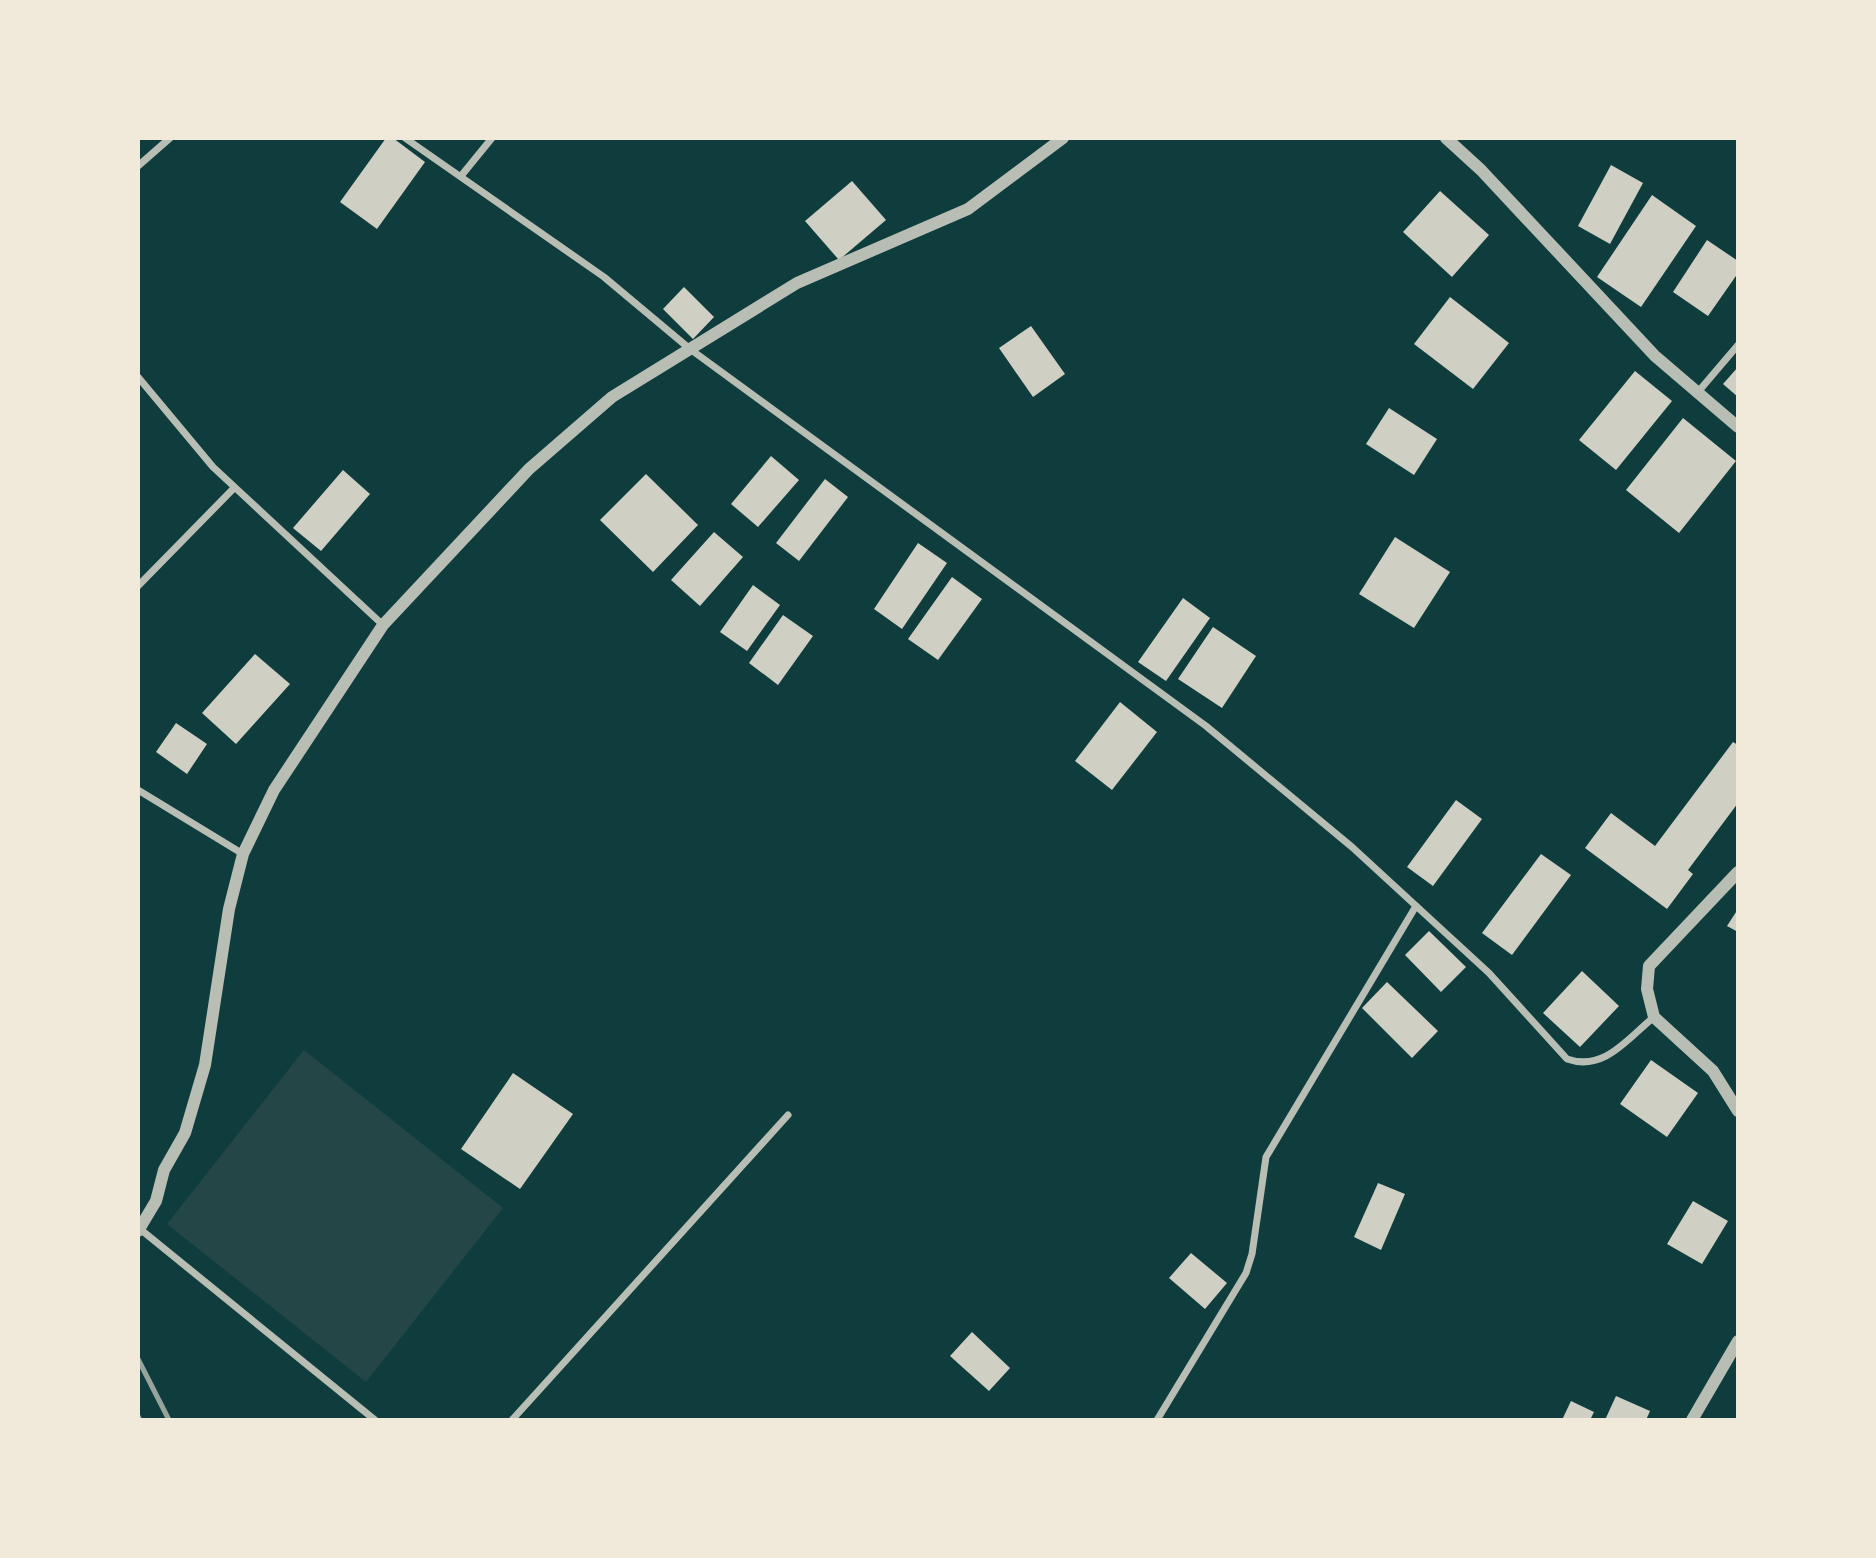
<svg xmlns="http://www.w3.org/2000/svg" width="1876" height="1558" viewBox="0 0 1876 1558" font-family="'Exo 2',sans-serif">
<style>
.green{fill:#244646}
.building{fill:#cfcfc3}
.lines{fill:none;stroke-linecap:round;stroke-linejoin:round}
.minor{stroke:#b8beb3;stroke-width:7}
.tertiary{stroke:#b8beb3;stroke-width:12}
.rail{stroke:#97a49c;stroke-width:5}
</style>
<rect width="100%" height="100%" fill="#0f3d3e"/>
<polygon class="green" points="304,1050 503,1208 366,1382 167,1224"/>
<g class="building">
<polygon points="386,138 393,138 425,162 377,229 340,202"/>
<polygon points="1611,165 1643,183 1610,244 1578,226"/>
<polygon points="852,181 886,220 839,260 805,221"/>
<polygon points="1440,191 1489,235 1452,277 1403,232"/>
<polygon points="1652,195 1696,226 1641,307 1597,277"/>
<polygon points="1707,240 1738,261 1738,273 1708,316 1673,292"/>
<polygon points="684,287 714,317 693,339 663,309"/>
<polygon points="1450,297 1509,343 1473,389 1414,344"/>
<polygon points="1031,326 1065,374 1033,397 999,348"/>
<polygon points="1738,367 1738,397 1723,384"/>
<polygon points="1635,371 1672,401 1616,470 1579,440"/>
<polygon points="1389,408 1437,439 1414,475 1366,444"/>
<polygon points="1683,418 1736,461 1679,533 1626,490"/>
<polygon points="771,456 799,480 758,527 731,504"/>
<polygon points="343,470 370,494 321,551 293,528"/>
<polygon points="646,474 698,525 653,572 600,520"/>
<polygon points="825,479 848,497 799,561 776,543"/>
<polygon points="714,532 743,557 700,606 671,580"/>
<polygon points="1395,537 1450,572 1414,628 1359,594"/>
<polygon points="918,543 947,563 902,629 874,609"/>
<polygon points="952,577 982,599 938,660 908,639"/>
<polygon points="753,585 780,605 747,651 720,632"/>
<polygon points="1183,598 1210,618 1166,681 1138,662"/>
<polygon points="783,615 813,636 778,685 749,663"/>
<polygon points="1213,627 1256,656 1222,708 1178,679"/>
<polygon points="255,654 290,684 236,744 202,713"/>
<polygon points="1120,702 1157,732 1112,790 1075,761"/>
<polygon points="176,723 207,744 187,774 156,752"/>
<polygon points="1733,742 1738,745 1738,803 1688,870 1693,874 1667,909 1585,848 1611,813 1655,846"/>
<polygon points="1456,800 1482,819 1433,886 1407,867"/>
<polygon points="1541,854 1571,875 1512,955 1482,933"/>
<polygon points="1738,909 1738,932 1727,926"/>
<polygon points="1429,931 1466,967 1441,992 1405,955"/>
<polygon points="1582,971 1619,1006 1580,1047 1543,1013"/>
<polygon points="1387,982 1438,1031 1412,1058 1362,1008"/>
<polygon points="1651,1060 1698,1093 1667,1137 1620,1104"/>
<polygon points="513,1073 573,1114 520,1189 461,1149"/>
<polygon points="1378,1183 1405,1194 1381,1250 1354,1237"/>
<polygon points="1693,1201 1728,1221 1702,1264 1667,1244"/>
<polygon points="1191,1253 1227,1283 1205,1309 1169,1278"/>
<polygon points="972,1332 1010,1368 989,1391 950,1356"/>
<polygon points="1616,1396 1650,1411 1646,1420 1605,1420"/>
<polygon points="1571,1401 1594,1412 1590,1420 1562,1420"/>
</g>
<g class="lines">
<g class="minor">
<path d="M405,138L604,277L690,349L1206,726L1352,847L1489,973L1567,1059C1604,1072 1627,1039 1654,1017"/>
<polyline points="138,166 170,138"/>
<polyline points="461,176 492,138"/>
<polyline points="138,377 213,467 383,625"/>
<polyline points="1698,392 1738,345"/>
<polyline points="138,586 234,488"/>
<polyline points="138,790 243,854"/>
<polyline points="140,1229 375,1420"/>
<polyline points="512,1420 788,1115"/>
<polyline points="1157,1420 1246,1273 1252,1254 1266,1157 1416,906"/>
</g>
<g class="tertiary">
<polyline points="1446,138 1481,170 1655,356 1738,427"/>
<polyline points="1738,872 1649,966 1647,989 1654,1017 1713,1071 1738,1111"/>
<polyline points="138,1231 156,1201 164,1170 185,1133 205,1065 229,909 243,854 274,790 383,625 529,469 612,397 797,283 968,209 1063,138"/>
<polyline points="1692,1420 1738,1341"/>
</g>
<g class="rail">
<polyline points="138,1359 169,1420"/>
<polyline points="138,1416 140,1420"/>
</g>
</g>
<rect width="1876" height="1558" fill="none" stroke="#f1e9da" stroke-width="280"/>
</svg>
